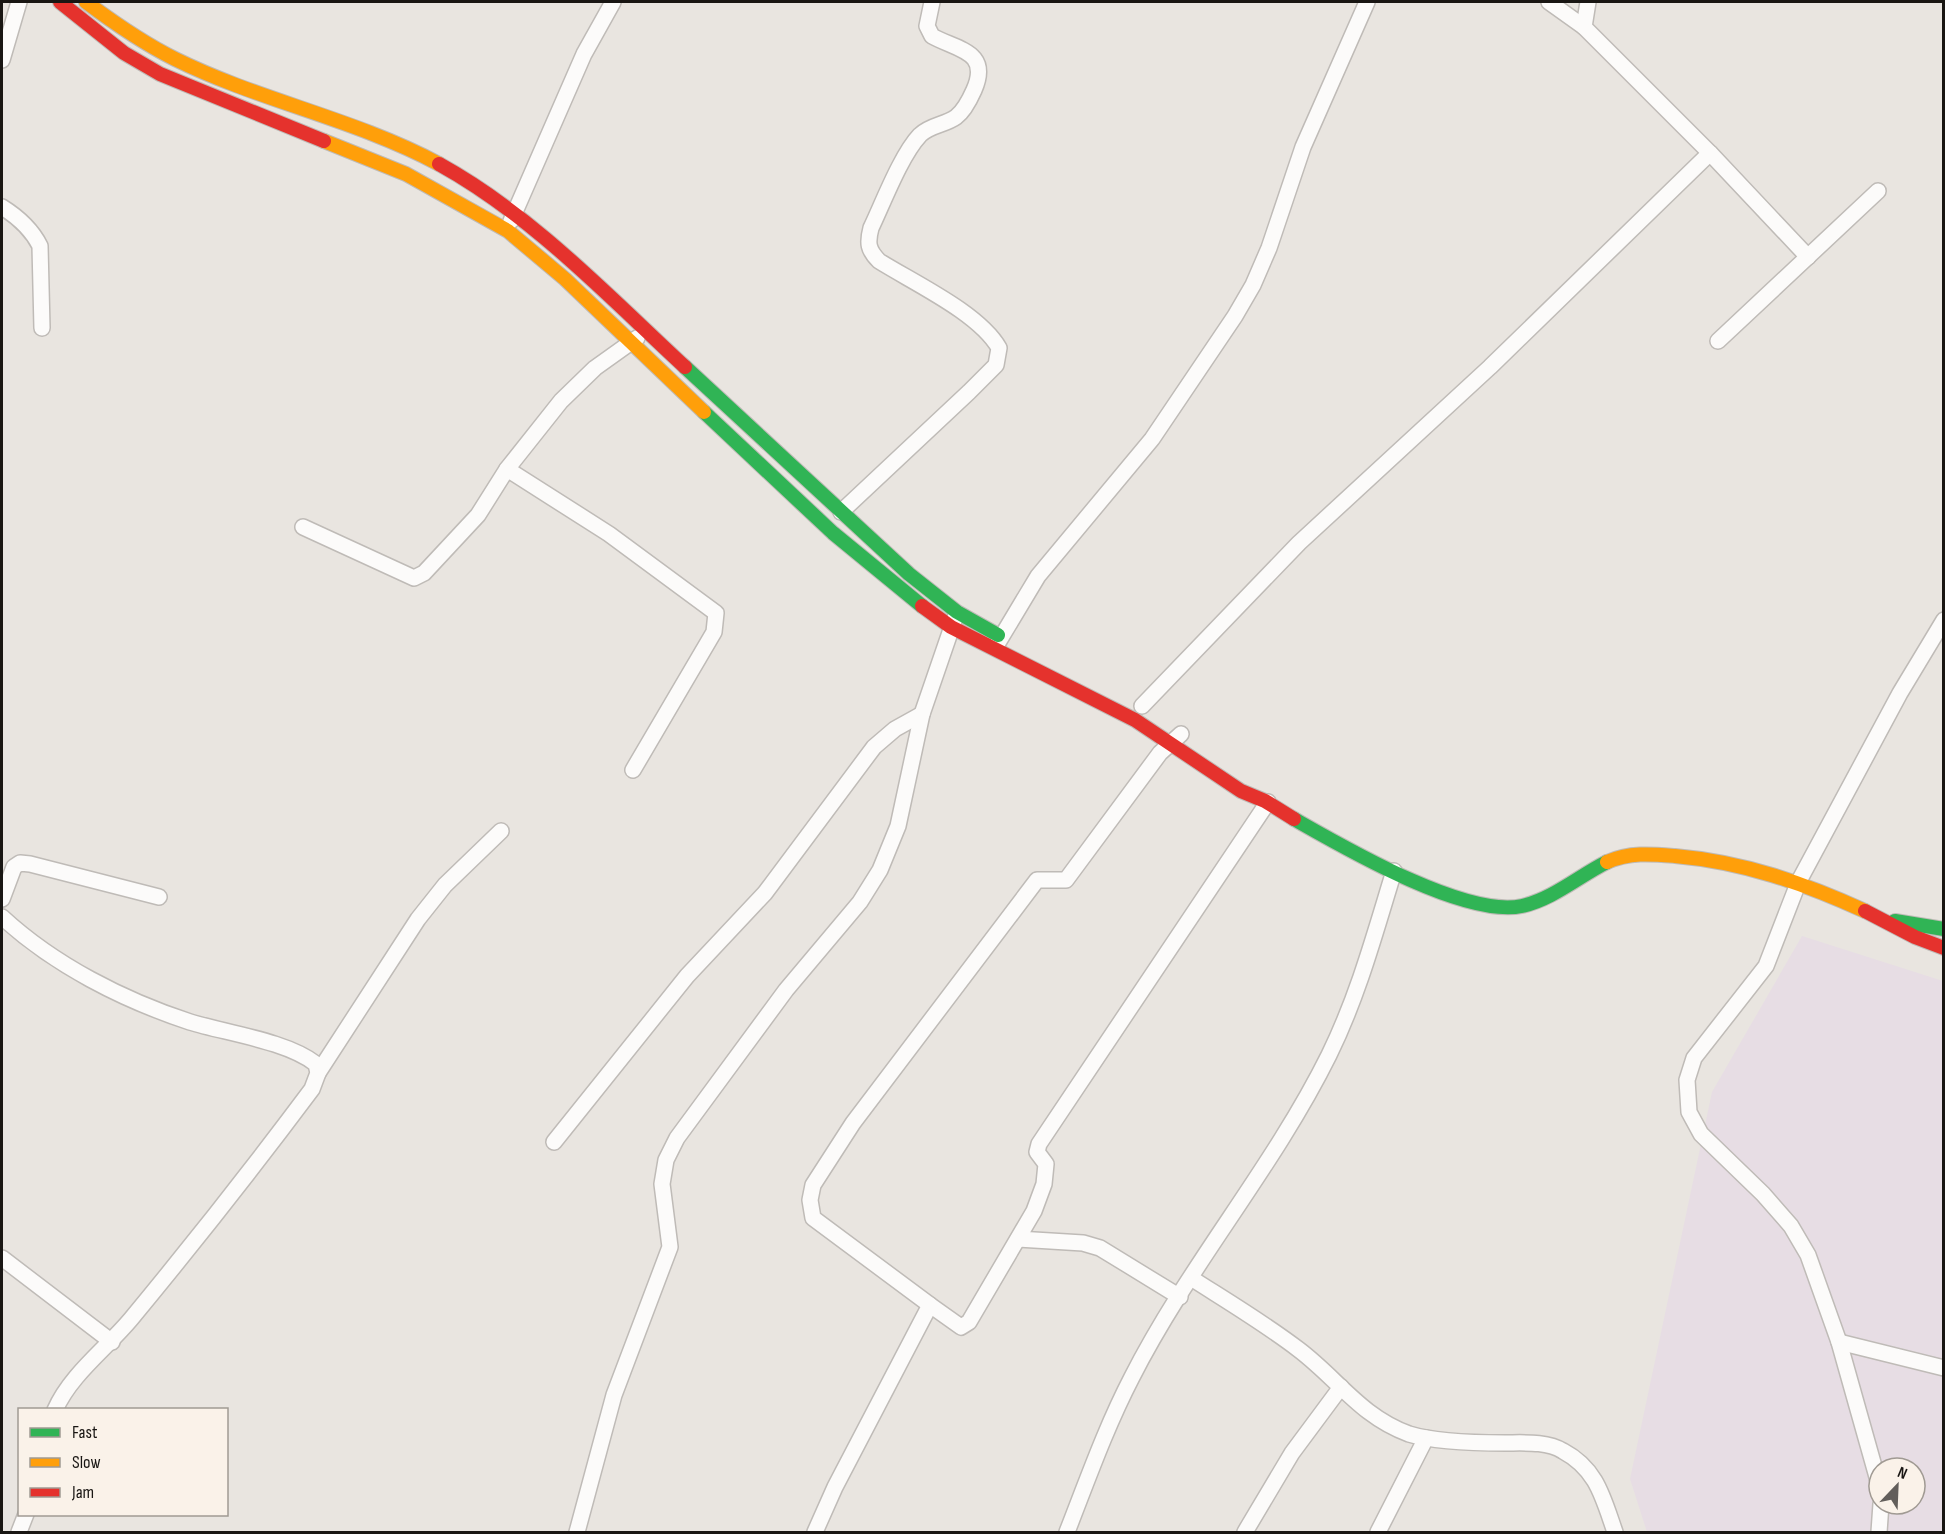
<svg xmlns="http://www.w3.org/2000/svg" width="1945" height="1534" viewBox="0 0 1945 1534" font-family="'Sofia Sans Condensed',sans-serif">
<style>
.industrial{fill:#e7dde4;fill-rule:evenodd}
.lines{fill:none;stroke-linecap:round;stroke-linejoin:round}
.street-casing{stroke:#bfbbb7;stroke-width:18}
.fast-casing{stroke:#bfbbb7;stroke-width:16}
.slow-casing{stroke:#bfbbb7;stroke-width:16}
.jam-casing{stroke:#bfbbb7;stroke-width:16}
.street{stroke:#fcfbfa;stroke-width:15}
.fast{stroke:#30b455;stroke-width:14}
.slow{stroke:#ff9f0a;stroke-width:14}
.jam{stroke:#e5322d;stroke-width:14}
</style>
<rect width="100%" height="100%" fill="#e9e5e0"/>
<path class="industrial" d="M1802,936L1943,981V1532H1647L1630,1479L1712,1092ZM1879,1468H1915V1504H1879Z"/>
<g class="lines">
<defs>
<g id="street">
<polyline points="1549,2 1584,27"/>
<polyline points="1588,2 1584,27 1710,153 1808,257"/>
<polyline points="2,60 19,2"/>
<path d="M2,207C18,217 31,228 40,246L42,328"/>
<polyline points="511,221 584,54 613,2"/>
<polyline points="1718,341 1878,191"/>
<polyline points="507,469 609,534 716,613 714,632 633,770"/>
<path d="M841,512L969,392L996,365L999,348C979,313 914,283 879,261C868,250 867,243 871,228C883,203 901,155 920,135C930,125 945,125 956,117C964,111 970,99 974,90C991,51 957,50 932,36L927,26L932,2"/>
<polyline points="303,527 414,578 424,573 478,515 507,469 561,401 595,368 637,338"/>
<polyline points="996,646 1038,576 1152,439 1235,316 1253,285 1269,248 1303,147 1367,2"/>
<polyline points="1142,706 1299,543 1490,367 1710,153"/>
<polyline points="2,899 14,867 20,863 30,864 159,897"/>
<path d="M2,917C54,965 123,1000 190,1022C226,1033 287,1041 316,1064L318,1073L312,1089C253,1168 193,1244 131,1319C106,1349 71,1374 55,1410"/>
<polyline points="318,1073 418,919 445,885 501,831"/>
<polyline points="554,1142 687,976 765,893 874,747 895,729 922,714"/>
<polyline points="1018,1239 1083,1243 1100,1248 1180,1297"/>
<polyline points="2,1258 112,1342"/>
<path d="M1191,1278C1227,1301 1264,1323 1298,1349C1338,1379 1360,1416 1409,1434C1435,1442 1477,1443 1505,1443C1523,1443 1547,1441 1563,1451C1597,1469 1603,1498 1615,1532"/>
<polyline points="930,1305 961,1327 969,1322 1034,1211 1044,1184 1046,1164 1037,1152 1039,1144 1268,802"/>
<polyline points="1839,1342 1944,1368"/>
<polyline points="1879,1484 1839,1342 1808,1255 1791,1226 1763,1194 1701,1134 1689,1112 1687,1080 1694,1058 1766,966 1799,881 1900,693 1944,620"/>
<polyline points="19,1532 26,1514"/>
<polyline points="577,1532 614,1395 670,1247 662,1184 666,1160 677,1138 786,990 860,902 880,870 898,826 922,714 955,618"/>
<polyline points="815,1532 835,1487 930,1305 813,1218 810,1200 813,1185 853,1123 1037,880 1066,880 1160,753 1181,734"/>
<path d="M1067,1532C1087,1481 1106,1427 1132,1377C1189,1265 1273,1168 1329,1055C1358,996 1375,933 1394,871"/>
<polyline points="1245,1532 1292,1453 1341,1387"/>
<polyline points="1378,1532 1426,1438"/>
<polyline points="1879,1532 1881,1504"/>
</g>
<g id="fast">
<polyline points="685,367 909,574 957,612 998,635"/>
<polyline points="704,412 833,533 922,606"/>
<path d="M1294,819C1345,848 1465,918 1522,906C1553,899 1579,876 1607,862"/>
<polyline points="1895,921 1944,929"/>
</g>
<g id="slow">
<path d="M86,2C114,23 143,43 175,59C260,101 355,119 439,164"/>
<polyline points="324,141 406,174 508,231 565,279 704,412"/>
<path d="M1607,862C1630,852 1651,854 1675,856C1744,862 1803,883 1865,911"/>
</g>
<g id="jam">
<polyline points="60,2 124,53 160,74 324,141"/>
<path d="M439,164C533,216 606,294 685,367"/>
<polyline points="922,606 951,627 1135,720 1241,791 1265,801 1294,819"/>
<polyline points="1865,911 1915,937 1944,948"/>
</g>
</defs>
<use href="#street" class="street-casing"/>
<use href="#fast" class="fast-casing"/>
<use href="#slow" class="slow-casing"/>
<use href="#jam" class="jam-casing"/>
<use href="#street" class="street"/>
<use href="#fast" class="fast"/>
<use href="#slow" class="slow"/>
<use href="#jam" class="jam"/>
</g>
<rect width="1945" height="1534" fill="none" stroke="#191613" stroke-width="6"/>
<rect x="18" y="1408" width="210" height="108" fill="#faf2e9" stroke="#a09a93" stroke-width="1.5"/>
<rect x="30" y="1428" width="30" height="9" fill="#30b455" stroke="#a09a93" stroke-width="1.5"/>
<text x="72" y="1438" font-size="18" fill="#191613">Fast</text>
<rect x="30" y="1458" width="30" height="9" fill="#ff9f0a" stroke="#a09a93" stroke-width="1.5"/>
<text x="72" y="1468" font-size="18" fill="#191613">Slow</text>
<rect x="30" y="1488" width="30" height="9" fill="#e5322d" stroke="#a09a93" stroke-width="1.5"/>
<text x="72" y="1498" font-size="18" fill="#191613">Jam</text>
<g transform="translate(1897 1486) rotate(23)"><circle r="28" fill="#faf2e9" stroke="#a09a93" stroke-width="1.5"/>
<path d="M0-4.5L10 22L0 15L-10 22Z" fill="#625e5b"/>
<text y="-9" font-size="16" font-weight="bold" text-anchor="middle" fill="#191613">N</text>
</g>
</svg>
